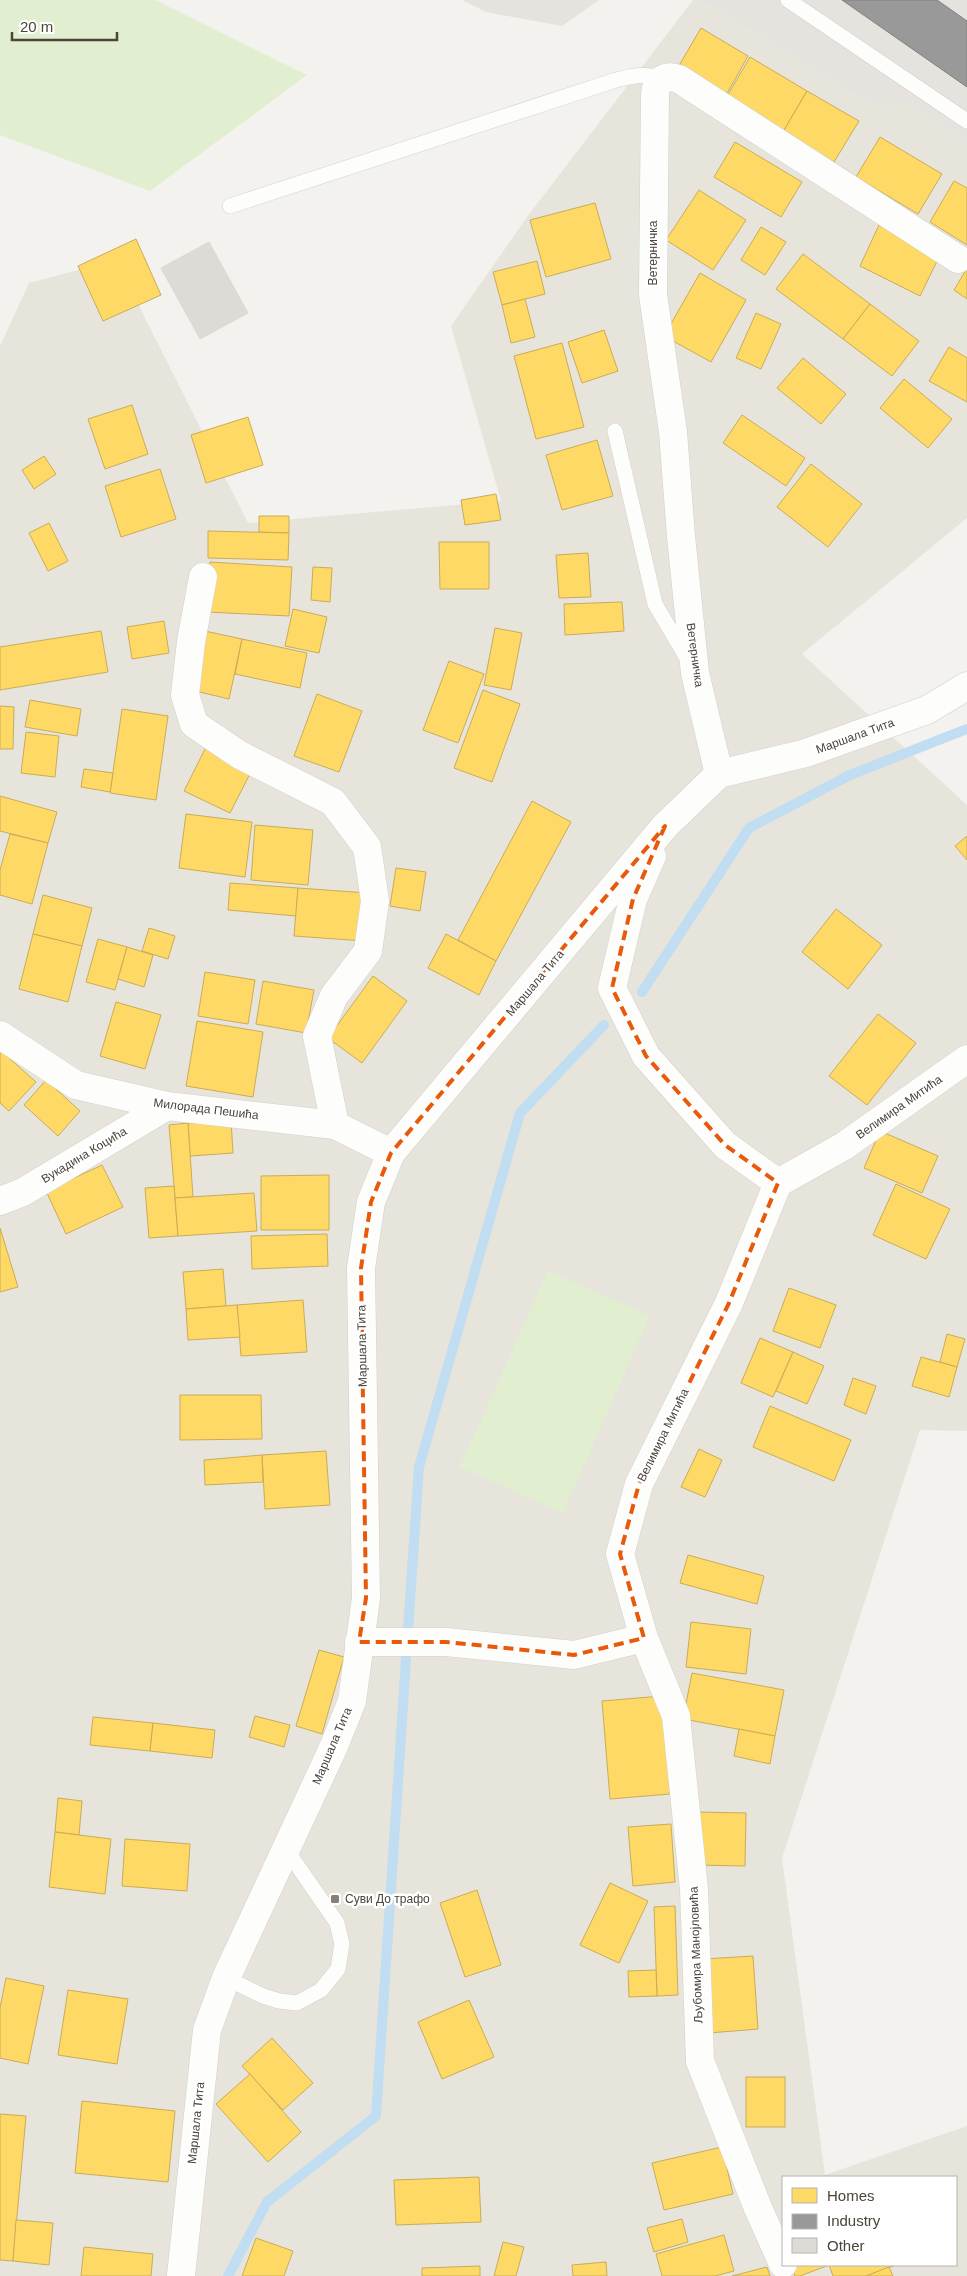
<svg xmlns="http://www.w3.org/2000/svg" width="967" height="2276" viewBox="0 0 967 2276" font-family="Arial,sans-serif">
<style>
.residential{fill:#e7e4dc;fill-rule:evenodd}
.industrial{fill:#e6e2de}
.green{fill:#e1eecf}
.homes{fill:#ffd966;stroke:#c9ac58}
.industry{fill:#999;stroke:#82807c}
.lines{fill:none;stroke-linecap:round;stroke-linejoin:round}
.stream{stroke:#c0ddf1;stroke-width:10}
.building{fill:#dedbd6;stroke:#dcd9d4}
.lane-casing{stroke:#d2d0cb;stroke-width:16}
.street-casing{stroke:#d2d0cb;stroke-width:29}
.lane{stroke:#fdfdfc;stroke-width:15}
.street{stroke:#fdfdfc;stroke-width:28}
.marked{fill:none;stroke:#e8590c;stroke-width:4;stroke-dasharray:10 6;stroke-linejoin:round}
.poi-dot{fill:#868178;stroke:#fff;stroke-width:2}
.labels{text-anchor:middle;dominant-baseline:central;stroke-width:5;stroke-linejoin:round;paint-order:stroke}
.street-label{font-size:12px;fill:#4b4439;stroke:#fff}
.poi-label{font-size:12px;fill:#4b4439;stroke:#fff;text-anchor:start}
</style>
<rect width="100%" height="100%" fill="#f4f2ee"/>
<path class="residential" d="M693,0H699L876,108L909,104L967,143V518L802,654L967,805V1431L920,1430L782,1858L825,2175L967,2126V2276H0V346L29,283L116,260L248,523L501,501L451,326L527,217ZM783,2177H956V2265H783Z"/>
<g class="industrial">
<polygon points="462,0 599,0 562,26 486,12"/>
<polygon points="699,0 967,0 967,143 909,104 876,108"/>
</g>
<g class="green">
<polygon points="0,0 155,0 307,75 150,191 0,135"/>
<polygon points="548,1271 650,1316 563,1513 460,1467"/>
</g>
<g class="homes">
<polygon points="701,28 748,56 725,97 677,69"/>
<polygon points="750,57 807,91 783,132 726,98"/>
<polygon points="807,91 859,121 834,162 783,132"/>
<polygon points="880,137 942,174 918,214 856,177"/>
<polygon points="735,142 802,182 781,217 714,177"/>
<polygon points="954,181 967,188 967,245 930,222"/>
<polygon points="699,190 746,220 713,270 666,240"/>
<polygon points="595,203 611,259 546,277 530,220"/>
<polygon points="879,225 940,255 920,296 860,266"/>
<polygon points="761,227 786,242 765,275 741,260"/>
<polygon points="136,239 161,295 103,321 78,266"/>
<polygon points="803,254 870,304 843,339 776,289"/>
<polygon points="537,261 545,294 502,305 493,272"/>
<polygon points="966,270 967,270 967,299 954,290"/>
<polygon points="700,273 746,300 711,362 664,336"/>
<polygon points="525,299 535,337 511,343 502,305"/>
<polygon points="870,304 919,341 892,376 843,339"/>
<polygon points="756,313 781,324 761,369 736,358"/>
<polygon points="604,330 618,371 582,383 568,342"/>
<polygon points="562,343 584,427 536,439 514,356"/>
<polygon points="949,347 967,358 967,402 929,381"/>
<polygon points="803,358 846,394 821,424 777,388"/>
<polygon points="904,379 952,419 928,448 880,408"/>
<polygon points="132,405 148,454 105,469 88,419"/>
<polygon points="742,415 805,458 786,486 723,443"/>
<polygon points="248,417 263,465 206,483 191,435"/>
<polygon points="597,440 613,496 562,510 546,455"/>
<polygon points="44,456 56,474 34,489 22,470"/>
<polygon points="811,464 862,504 828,547 777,507"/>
<polygon points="160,469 176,519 121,537 105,486"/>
<polygon points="496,494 501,520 465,525 461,500"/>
<polygon points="259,516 289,516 289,533 259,532"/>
<polygon points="49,523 68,561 48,571 29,533"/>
<polygon points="208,531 289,533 288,560 208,558"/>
<polygon points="439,542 489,542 489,589 440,589"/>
<polygon points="588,553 591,597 559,598 556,555"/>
<polygon points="210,562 292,567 289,616 207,612"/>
<polygon points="313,567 332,568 330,602 311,600"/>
<polygon points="622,602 624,631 565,635 564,604"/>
<polygon points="293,609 327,617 319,653 285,646"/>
<polygon points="164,621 169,653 132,659 127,627"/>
<polygon points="495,628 522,633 511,690 484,685"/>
<polygon points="200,630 242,639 229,699 187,689"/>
<polygon points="101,631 108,672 0,690 0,647"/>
<polygon points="242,639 307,653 300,688 235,674"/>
<polygon points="449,661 484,674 458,743 423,730"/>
<polygon points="483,690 520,704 492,782 454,768"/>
<polygon points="317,694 362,711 339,772 294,756"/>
<polygon points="30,700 81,709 77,736 25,727"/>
<polygon points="0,706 14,707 13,749 0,749"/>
<polygon points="122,709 168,716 156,800 110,793"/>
<polygon points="26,732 59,736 55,777 21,773"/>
<polygon points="209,741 255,764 230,813 184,791"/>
<polygon points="84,769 113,773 110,792 81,787"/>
<polygon points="0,796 57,812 48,843 0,831"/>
<polygon points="532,801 571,822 496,961 458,940"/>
<polygon points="186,814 252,822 245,877 179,868"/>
<polygon points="255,825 313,830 308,885 251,880"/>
<polygon points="10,834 48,843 32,904 0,895 0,870"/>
<polygon points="967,836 967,860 955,846"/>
<polygon points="396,868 426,872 420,911 390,906"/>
<polygon points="230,883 298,888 296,916 228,910"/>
<polygon points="298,888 368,893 364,941 294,936"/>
<polygon points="43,895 92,908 82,946 33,934"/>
<polygon points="836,909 882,945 848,989 802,952"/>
<polygon points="149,928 175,936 168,959 142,951"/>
<polygon points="33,934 82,946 68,1002 19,989"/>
<polygon points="446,934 496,961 479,995 428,968"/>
<polygon points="98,939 127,947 115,990 86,982"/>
<polygon points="127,947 153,955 144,987 118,979"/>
<polygon points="205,972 255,980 248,1024 198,1016"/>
<polygon points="373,976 407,1001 362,1063 328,1038"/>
<polygon points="263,981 314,990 306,1033 256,1024"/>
<polygon points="116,1002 161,1015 145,1069 100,1056"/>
<polygon points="878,1014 916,1043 867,1105 829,1076"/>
<polygon points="197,1021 263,1032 253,1097 186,1086"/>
<polygon points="0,1050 36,1082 9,1111 0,1103"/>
<polygon points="46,1080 80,1111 58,1136 24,1105"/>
<polygon points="231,1120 233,1153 190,1156 188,1123"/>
<polygon points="188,1123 193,1197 175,1198 169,1125"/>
<polygon points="880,1131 938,1156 922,1193 864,1168"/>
<polygon points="102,1165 123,1207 66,1234 46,1191"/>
<polygon points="329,1175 329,1230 261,1230 261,1176"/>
<polygon points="896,1184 950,1209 926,1259 873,1235"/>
<polygon points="174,1186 178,1236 149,1238 145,1188"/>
<polygon points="254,1193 257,1231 178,1236 175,1198"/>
<polygon points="0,1228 18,1287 0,1292"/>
<polygon points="327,1234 328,1266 252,1269 251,1236"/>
<polygon points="223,1269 226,1306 186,1309 183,1272"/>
<polygon points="789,1288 836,1305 820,1348 773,1331"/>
<polygon points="303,1300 307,1352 241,1356 237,1305"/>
<polygon points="237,1305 240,1337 188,1340 186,1309"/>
<polygon points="947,1334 965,1339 957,1367 940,1362"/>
<polygon points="760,1338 793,1352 773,1397 741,1383"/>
<polygon points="793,1352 824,1366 807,1404 776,1391"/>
<polygon points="921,1357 957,1367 949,1397 912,1386"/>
<polygon points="853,1378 876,1386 866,1414 844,1405"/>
<polygon points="180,1395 261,1395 262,1439 180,1440"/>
<polygon points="770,1406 851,1440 834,1481 753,1447"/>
<polygon points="699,1449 722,1460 705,1497 681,1487"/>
<polygon points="326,1451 330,1505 265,1509 262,1455"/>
<polygon points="262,1455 263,1482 205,1485 204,1460"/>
<polygon points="688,1555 764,1576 757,1604 680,1583"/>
<polygon points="691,1622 751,1629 746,1674 686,1667"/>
<polygon points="319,1650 344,1657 322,1734 296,1726"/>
<polygon points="692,1673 784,1690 775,1736 683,1719"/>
<polygon points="662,1696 670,1794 610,1799 602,1701"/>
<polygon points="255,1716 290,1725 284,1747 249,1737"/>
<polygon points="93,1717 153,1723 150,1751 90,1745"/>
<polygon points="153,1723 215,1730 212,1758 150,1751"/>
<polygon points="739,1729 775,1736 770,1764 734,1756"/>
<polygon points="58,1798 82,1801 79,1835 55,1832"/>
<polygon points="697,1812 746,1813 745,1866 696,1865"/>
<polygon points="671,1824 675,1882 633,1886 628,1827"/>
<polygon points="55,1832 111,1839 105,1894 49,1887"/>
<polygon points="125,1839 190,1844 187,1891 122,1886"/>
<polygon points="610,1883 648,1901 619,1963 580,1945"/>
<polygon points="477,1890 501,1965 465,1977 440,1903"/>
<polygon points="675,1906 678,1995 657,1996 654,1907"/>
<polygon points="753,1956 758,2029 709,2033 704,1959"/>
<polygon points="656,1970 657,1996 629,1997 628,1971"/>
<polygon points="6,1978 44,1986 28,2064 0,2058 0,2008"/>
<polygon points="68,1990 128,1999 117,2064 58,2055"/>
<polygon points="469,2000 494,2057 442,2079 418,2022"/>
<polygon points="272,2038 313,2083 283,2110 242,2066"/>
<polygon points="250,2074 301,2132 268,2162 216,2104"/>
<rect x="746" y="2077" width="39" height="50"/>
<polygon points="82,2101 175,2111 168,2182 75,2173"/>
<polygon points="0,2114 26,2116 13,2261 0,2260"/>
<polygon points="722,2147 733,2194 664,2210 652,2163"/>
<polygon points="479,2177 481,2222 396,2225 394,2180"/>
<polygon points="682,2219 688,2242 654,2252 647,2228"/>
<polygon points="16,2220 53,2223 49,2265 13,2261"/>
<polygon points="724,2235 734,2271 715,2276 662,2276 656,2254"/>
<polygon points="256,2238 293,2251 284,2276 242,2276"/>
<polygon points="503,2242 524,2247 516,2276 494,2276"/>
<polygon points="84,2247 153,2254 151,2276 81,2276"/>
<polygon points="606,2262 607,2276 573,2276 572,2265"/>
<polygon points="791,2265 829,2265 800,2276 795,2276"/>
<polygon points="829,2265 896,2265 866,2276 833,2276"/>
<polygon points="480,2266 480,2276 422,2276 422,2268"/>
<polygon points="767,2267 770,2276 732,2276"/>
<polygon points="889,2267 893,2276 866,2276"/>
</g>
<polygon class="industry" points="842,0 937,0 967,21 967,87"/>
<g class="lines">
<g class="stream">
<polyline points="642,992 749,828 850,775 967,729"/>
<polyline points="408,1630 419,1467 520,1113 604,1025"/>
<polyline points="228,2276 267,2202 376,2116 406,1659"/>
</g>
</g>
<polygon class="building" points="209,242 248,313 200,339 161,268"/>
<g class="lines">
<defs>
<g id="lane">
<polyline points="788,0 967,121"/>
<path d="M230,206L613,81C630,76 645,73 662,78"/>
<polyline points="615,431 655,604 688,660"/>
<polyline points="226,1978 263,1996 279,2001 297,2003 321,1990 338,1969 342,1944 337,1923 286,1849"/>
</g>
<g id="street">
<polyline points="203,577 191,642 185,695 194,724 240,755 333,802 367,847 375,901 368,951 334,996 317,1036 335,1125"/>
<path d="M719,774L695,673L681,536L673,432L653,295L655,94C656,80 666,74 679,79L958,259"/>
<polyline points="652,856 633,899 612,988 646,1056 725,1145 778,1183"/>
<polyline points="0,1035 76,1085 167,1106 335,1125 391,1153"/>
<polyline points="0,1201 23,1192 167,1106"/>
<polyline points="644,1638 676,1716 694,1889 700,2061 758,2208 783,2264"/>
<polyline points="359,1642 446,1642 574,1655 644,1638 620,1554 639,1484 729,1303 778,1183 844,1146 967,1059"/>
<polyline points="181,2276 207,2030 226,1978 334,1746 352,1701 366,1598 361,1268 371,1202 391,1153 665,826 719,774 806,753 927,710 967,686"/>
</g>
</defs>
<use href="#lane" class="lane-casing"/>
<use href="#street" class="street-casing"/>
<use href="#lane" class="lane"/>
<use href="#street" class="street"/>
</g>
<path class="marked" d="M665,826L633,899L612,988L646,1056L725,1145L778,1183L729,1303L639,1484L620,1554L644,1638L574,1655L446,1642H359L366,1598L361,1268L371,1202L391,1153Z"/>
<rect class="poi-dot" x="330" y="1894" width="10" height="10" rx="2.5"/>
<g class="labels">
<g class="street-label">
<text transform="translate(653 253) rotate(-90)">Ветерничка</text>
<text transform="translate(695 655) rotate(82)">Ветерничка</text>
<text transform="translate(855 736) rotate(-20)">Маршала Тита</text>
<text transform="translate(535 983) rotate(-50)">Маршала Тита</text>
<text transform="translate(899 1107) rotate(-35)">Велимира Митића</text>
<text transform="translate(206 1109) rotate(7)">Милорада Пешића</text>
<text transform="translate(84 1155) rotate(-31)">Вукадина Коцића</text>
<text transform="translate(362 1346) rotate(-91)">Маршала Тита</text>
<text transform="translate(663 1435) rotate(-64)">Велимира Митића</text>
<text transform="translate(332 1746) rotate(-67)">Маршала Тита</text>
<text transform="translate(696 1955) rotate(-92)">Љубомира Манојловића</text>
<text transform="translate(196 2123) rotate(-84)">Маршала Тита</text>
</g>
<g class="poi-label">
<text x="345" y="1899">Суви До трафо</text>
</g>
</g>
<rect x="782" y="2176" width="175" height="90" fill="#ffffff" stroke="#b7b4b0"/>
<rect x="792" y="2188" width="25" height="15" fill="#ffd966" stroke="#b7b4b0"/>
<text x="827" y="2201" font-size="15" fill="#4b4439">Homes</text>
<rect x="792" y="2214" width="25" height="15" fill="#999999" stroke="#b7b4b0"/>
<text x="827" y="2226" font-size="15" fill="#4b4439">Industry</text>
<rect x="792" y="2238" width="25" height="15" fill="#dedbd6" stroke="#b7b4b0"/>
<text x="827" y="2251" font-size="15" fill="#4b4439">Other</text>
<path d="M12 32v8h105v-8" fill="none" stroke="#4b4439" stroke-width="2.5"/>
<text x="20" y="32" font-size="15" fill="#4b4439" stroke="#ffffff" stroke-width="4" paint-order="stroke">20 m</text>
</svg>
